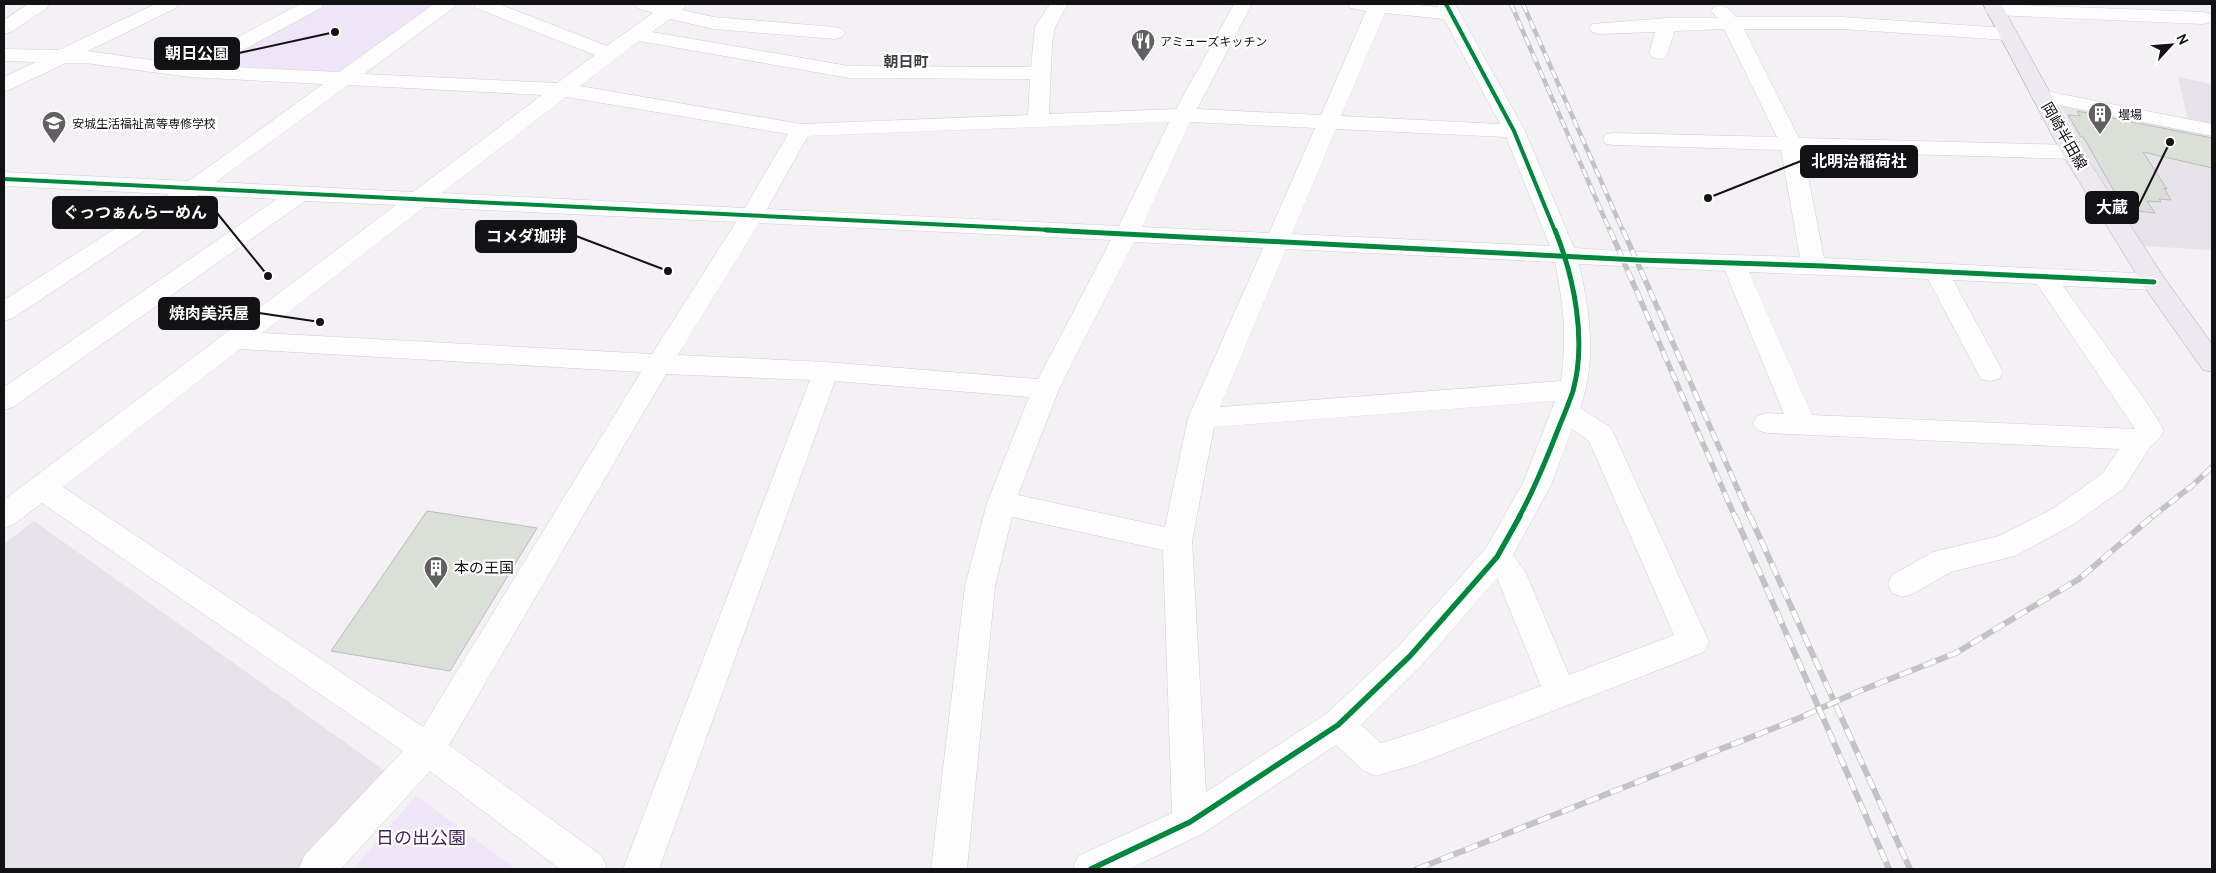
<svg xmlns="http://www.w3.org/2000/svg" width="2216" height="873" viewBox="0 0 2216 873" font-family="Cabin,'Noto Sans JP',sans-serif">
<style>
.built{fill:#e7e3ea}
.green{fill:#efe4f8}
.building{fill:#dae0d8;stroke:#bdbcbc}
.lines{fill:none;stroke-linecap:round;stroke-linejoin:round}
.minor-casing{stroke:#d0ced0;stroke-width:1}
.major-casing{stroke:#b2a8b8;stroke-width:1}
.minor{fill:#fdfdfd;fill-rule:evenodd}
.major{fill:#eee9f1;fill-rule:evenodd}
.rail-far2-casing{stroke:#c3c2c4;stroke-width:4.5}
.rail-far1-casing{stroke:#c3c2c4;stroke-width:5.5}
.rail-casing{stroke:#c3c2c4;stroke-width:6}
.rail-far2{stroke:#fff;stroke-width:3;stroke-dasharray:9;stroke-linecap:butt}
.rail-far1{stroke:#fff;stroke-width:4;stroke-dasharray:11;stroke-linecap:butt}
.rail{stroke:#fff;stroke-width:4.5;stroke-dasharray:13;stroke-linecap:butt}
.cycleway-far2-casing{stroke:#fff;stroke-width:6}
.cycleway-far1-casing{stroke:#fff;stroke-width:8}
.cycleway-casing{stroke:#fff;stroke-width:9}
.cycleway-far2{stroke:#00873e;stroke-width:4}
.cycleway-far1{stroke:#00873e;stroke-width:5}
.cycleway{stroke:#00873e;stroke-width:5.5}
.labels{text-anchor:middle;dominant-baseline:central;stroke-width:4.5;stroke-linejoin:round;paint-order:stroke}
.far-poi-label{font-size:12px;fill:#121113;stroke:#fff;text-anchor:start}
.far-quarter-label{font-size:15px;font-weight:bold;fill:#3f3d41;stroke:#fff}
.street-label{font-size:15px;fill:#121113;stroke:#fff}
.poi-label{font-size:15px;fill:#121113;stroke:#fff;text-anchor:start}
.near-park-label{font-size:18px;fill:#472160;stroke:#fff}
.leader{fill:none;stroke:#121113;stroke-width:2}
.callout-dot{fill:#121113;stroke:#fff;stroke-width:2}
.callout{fill:#121113;stroke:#121113;stroke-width:2}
.callout-label{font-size:16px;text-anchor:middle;font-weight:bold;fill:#fff}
</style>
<rect width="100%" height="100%" fill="#f3f1f4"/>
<g class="built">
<polygon points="2178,77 2212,84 2212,250 2144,246 2088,158 2055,95 2188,120"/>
<polygon points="34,521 388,773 297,869 4,869 4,544"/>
</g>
<g class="green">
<polygon points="323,4 437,4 350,68 338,72 221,65 219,60"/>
<polygon points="416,796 516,869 353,869"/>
</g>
<g class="building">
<polygon points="2077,111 2212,138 2212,168 2143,152 2167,189 2164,188 2171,200 2159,199 2161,202 2147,201 2155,213 2127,210 2118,194 2115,193 2088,145 2083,137 2081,137 2068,115 2080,116"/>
<polygon points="427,511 537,528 450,671 331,651"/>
</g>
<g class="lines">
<defs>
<g id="minor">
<polygon points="28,4 49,4 47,8 11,32 4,34 4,20"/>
<path d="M155,4H178L176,8L88,51L186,65L300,4H323L321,8L213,66L339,72L434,4H455L453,8L364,74L557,83L595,55L476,8L474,4H499L607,46L653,13L637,8L635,4H687L682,10L714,17L835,27L842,29L845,33L842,37L835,39L714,29L670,19L652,32L849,66L1031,67L1035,27L1050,4H1068L1055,27L1052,44L1049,114L1176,109L1234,4H1252L1197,109L1321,115L1366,11L1350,8L1348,4H1408L1438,7L1437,4H1455L1525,131L1574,248L1638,252L1800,257L1781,150L1614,145L1606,144L1603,139L1606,134L1614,133L1777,137L1724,29L1675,31L1666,57L1659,59L1652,57L1649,53L1655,32L1599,34L1592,32L1589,28L1592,24L1667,18H1717L1711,11L1714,7C1726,4 1729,9 1736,17H1842L2007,28L2014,30L2017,34L2014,38L2007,40L1842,29H1744L1799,138L2072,145L2080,147L2083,152L2080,157L2072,159L1803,151L1824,258L2154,274L2163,276L2166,282L2163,288L2154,290L2063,286L2152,410L2164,431L2160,438L2150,447L2123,489L2074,524L2015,556L1951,572L1914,593L1903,597L1892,593L1888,584L1892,575L1933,552L1999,536L2054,508L2103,473L2119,449L1767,433L1757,430L1753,423L1757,416L1767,413L1784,414L1725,271L1579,264C1590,312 1597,361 1580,408L1610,427L1614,434L1709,642L1704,652L1417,764L1376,776L1364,771L1336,745L1202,834L1129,869H1073L1078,856L1172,813L1163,550L1012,517L995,586L967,869H931L965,586L987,503L1029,397L835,381L659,869H623L810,380L666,374L449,745L602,856L607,869H560L430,771L341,869H299L304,856L403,751L42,503L14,524L4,528V500L396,205L305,201L13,407L4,410V387L277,199L198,195L13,318L4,321V300L169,194L4,186V172L189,181L323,84L189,77L85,63H66L11,89L4,91V77L36,62L4,61V49L59,50ZM1385,13L1444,19L1500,124L1341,116ZM639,41L849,78L1030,79L1028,115L801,124L580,86ZM348,85L542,95L413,192L216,182ZM566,97L788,134L745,208L442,193ZM1169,122L1119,226L767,209L808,136ZM1190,122L1315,128L1269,233L1142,227ZM1336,129L1506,137L1550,246L1292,234ZM424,207L736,222L652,354L262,333ZM759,223L1111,240L1038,379L826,362L678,355ZM1134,242L1263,248L1188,418L1165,527L1018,495L1059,389ZM1286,249L1555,262C1564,307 1567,336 1561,381L1220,407ZM1749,272L1928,279L1981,379L1990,381L1999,379L2003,372L1953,280L2037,284L2135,429L1812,415ZM240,349L641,372L423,727L63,487ZM1555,401L1523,483L1486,548L1399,646L1326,714L1206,792L1192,541L1214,427ZM1572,429L1589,441L1674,635L1569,675L1526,573L1513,555L1551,485ZM1497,578L1541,686L1417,732L1381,743L1361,725L1421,666Z"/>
<polygon points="1992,4 2203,12 2210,14 2212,18 2210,22 2203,24 1994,15 1987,13 1985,9 1987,5"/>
<polygon points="2041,90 2212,124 2212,136 2034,100 2031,96 2034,92"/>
</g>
<polygon id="major" points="1983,4 2001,4 2083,152 2163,276 2212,344 2212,372 2203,370 2145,288 2061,152"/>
</defs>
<use href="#minor" class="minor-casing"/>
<use href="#major" class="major-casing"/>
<use href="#minor" class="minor"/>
<use href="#major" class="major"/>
<defs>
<g id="rail-far2">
<polyline points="1511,4 1610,231"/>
<polyline points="1523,4 1623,231"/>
</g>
<g id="rail-far1">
<polyline points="1610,230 1735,517"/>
<polyline points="1623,230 1750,517"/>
<polyline points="2152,517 2193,485 2212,467"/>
</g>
<g id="rail">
<polyline points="1735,516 1889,869"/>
<polyline points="1750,516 1910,869"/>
<polyline points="1417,869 1797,719 1857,692 1956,653 2079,579 2153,516"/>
</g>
</defs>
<use href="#rail-far2" class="rail-far2-casing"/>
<use href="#rail-far1" class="rail-far1-casing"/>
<use href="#rail" class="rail-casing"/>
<use href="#rail-far2" class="rail-far2"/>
<use href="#rail-far1" class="rail-far1"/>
<use href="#rail" class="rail"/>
<defs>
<g id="cycleway-far2">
<polyline points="1446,4 1514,131 1555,231"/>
<polyline points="4,179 1072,231"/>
</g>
<g id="cycleway-far1">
<polyline points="1046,230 1638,260 1823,266 2154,282"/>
<path d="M1519,517C1535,488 1547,458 1559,427C1564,415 1569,403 1573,391C1587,340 1574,277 1555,230"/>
</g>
<polyline id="cycleway" points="1091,869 1190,822 1338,725 1410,656 1497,557 1520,516"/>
</defs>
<use href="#cycleway-far2" class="cycleway-far2-casing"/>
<use href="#cycleway-far1" class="cycleway-far1-casing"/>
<use href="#cycleway" class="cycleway-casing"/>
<use href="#cycleway-far2" class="cycleway-far2"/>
<use href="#cycleway-far1" class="cycleway-far1"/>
<use href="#cycleway" class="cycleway"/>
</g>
<defs>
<symbol id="restaurant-pin" viewBox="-11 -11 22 30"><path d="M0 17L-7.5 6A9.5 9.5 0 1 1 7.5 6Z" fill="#615f62" stroke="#fff"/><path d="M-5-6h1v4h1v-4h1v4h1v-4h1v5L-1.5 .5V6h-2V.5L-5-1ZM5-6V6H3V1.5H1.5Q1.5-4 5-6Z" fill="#fff"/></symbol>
<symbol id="building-pin" viewBox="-11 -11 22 30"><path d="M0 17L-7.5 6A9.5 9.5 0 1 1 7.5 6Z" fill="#615f62" stroke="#fff"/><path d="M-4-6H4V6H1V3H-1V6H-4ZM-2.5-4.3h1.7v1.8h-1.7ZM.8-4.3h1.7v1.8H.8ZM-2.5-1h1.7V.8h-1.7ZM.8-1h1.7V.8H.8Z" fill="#fff"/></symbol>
<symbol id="school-pin" viewBox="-11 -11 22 30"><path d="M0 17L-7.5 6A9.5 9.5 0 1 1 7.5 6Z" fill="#615f62" stroke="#fff"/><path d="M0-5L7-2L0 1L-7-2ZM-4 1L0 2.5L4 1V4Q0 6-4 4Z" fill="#fff"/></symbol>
</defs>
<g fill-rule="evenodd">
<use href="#restaurant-pin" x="1129" y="27" width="28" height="38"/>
<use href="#building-pin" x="2086" y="100" width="28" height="38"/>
<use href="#school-pin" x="40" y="109" width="28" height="38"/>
<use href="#building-pin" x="422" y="554" width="28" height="38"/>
</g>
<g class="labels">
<g class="far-poi-label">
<text x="1160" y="41">アミューズキッチン</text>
<text x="2118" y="114">壜場</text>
<text x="72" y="123">安城生活福祉高等専修学校</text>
</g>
<g class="far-quarter-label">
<text x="906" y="62">朝日町</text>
</g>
<g class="street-label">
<text transform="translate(2064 136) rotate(60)">岡崎半田線</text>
</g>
<g class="poi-label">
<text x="454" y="568">本の王国</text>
</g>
<g class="near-park-label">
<text x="421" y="838">日の出公園</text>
</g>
</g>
<path class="leader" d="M335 32L239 53M1708 198L1801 161M2170 142L2138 207M268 276L217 213M668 271L576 236M320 322L259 313"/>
<g class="callout-dot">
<circle cx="335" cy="32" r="5"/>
<circle cx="1708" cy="198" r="5"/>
<circle cx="2170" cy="142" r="5"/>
<circle cx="268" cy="276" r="5"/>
<circle cx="668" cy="271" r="5"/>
<circle cx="320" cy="322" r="5"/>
</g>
<g class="callout">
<rect x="155" y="38" width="84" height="31" rx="5"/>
<rect x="1801" y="146" width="116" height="31" rx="5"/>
<rect x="2086" y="192" width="52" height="31" rx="5"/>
<rect x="53" y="197" width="164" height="31" rx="5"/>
<rect x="476" y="221" width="100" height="31" rx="5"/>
<rect x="159" y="298" width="100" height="31" rx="5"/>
</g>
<g class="callout-label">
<text x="197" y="59">朝日公園</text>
<text x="1859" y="167">北明治稲荷社</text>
<text x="2112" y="213">大蔵</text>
<text x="135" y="218">ぐっつぁんらーめん</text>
<text x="526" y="242">コメダ珈琲</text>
<text x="209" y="319">焼肉美浜屋</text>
</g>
<rect width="2216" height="873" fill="none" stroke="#121113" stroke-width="10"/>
<g transform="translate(2171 45) rotate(64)" stroke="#ffffff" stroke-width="4" paint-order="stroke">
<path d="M0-4L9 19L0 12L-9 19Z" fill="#121113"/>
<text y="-8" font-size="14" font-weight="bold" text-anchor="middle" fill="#121113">N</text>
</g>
</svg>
